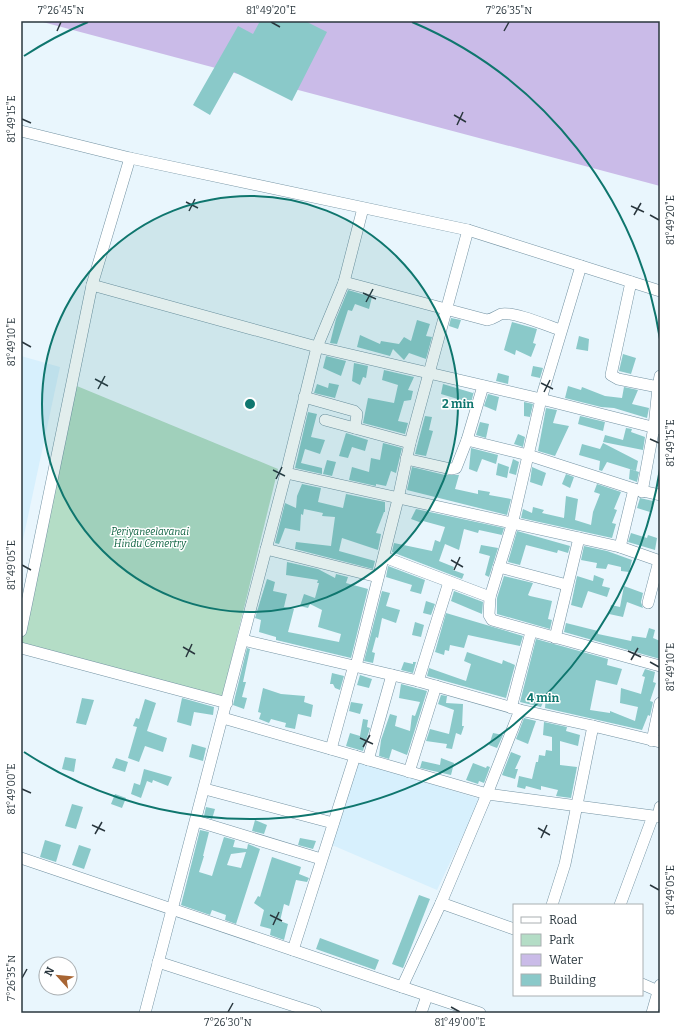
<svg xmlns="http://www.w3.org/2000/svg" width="681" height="1034" viewBox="0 0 681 1034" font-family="Bitter,serif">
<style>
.built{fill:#d7f0fd}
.green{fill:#b4ddc6}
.water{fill:#cabbe8}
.building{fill:#8ac9c9;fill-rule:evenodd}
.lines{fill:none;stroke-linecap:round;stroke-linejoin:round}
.minor-casing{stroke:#7493a3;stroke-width:12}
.minor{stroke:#fff;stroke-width:11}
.ticks{fill:none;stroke:#2a373e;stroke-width:1.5}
.ring{fill:none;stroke:#0f766e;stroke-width:2}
.labels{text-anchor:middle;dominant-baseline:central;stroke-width:3;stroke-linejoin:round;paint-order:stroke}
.park-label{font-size:10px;font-style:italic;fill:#0d6240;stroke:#fff}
.centre{fill:#0f766e;stroke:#fff;stroke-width:2}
.ring-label{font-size:12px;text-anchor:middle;font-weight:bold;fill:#0f766e;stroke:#fff;stroke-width:3;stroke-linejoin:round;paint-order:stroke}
.neatline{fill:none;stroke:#2a373e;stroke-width:1.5}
.ticks-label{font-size:10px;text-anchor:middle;fill:#2a373e}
</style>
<rect width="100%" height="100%" fill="#e9f6fd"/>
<g class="built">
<polygon points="21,356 60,367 21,549"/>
<polygon points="357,761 480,799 437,890 332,845"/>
</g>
<polygon class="green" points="72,384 278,469 221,702 21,648 21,631"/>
<polygon class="water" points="39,21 660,21 660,186"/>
<g class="building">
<polygon points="260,21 305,21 327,32 292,101 234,72 210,115 193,105 238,26 253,34"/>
<polygon points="348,290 372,297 369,309 355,304 352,311 348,310 337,344 330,343 336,319"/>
<polygon points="451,318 461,320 458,329 449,326"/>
<polygon points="417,320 430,324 426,336 432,337 426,359 409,353 404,360 393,349 390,356 357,347 360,335 380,344 381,341 399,344 404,337 411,341"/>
<polygon points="512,322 537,329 533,343 536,344 531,357 516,350 515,355 504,350"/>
<polygon points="579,336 589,339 588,351 576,349"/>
<polygon points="623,354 636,358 631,374 619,371"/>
<polygon points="326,356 346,361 341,376 323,368"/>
<polygon points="354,363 368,366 366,378 363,377 360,385 352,381"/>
<polygon points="533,366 543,368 540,378 531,376"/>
<polygon points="384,370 414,377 408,390 413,391 411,400 404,401 398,421 408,423 405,434 363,423 368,398 394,403 398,385 382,380"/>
<polygon points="498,373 509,376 508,384 496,381"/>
<polygon points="329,383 339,385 335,398 314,393 317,384 328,388"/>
<polygon points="443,384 473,393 474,391 471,403 441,394"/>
<polygon points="568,386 581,390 582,387 605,396 622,398 624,387 638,390 632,404 649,408 647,418 614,408 601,407 565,398"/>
<polygon points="488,394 499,397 496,411 484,406"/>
<polygon points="524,402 533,404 530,417 524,416"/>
<polygon points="546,408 557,410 553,423 569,426 555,456 538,451"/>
<polygon points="308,412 317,414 311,437 325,440 320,454 305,449 301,463 322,468 322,474 295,468"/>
<polygon points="425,416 432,417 429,430 433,431 426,456 415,454"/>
<polygon points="580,416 605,422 603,431 578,424"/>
<polygon points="480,422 489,424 486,438 476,435"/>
<polygon points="626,428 632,429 631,432 645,437 643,450 603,442 605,435 623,440"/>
<polygon points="346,433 368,440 365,451 352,447 348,458 339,456"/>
<polygon points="518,434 525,437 523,447 514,444"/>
<polygon points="383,443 402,448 396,473 391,471 386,486 376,484 376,486 349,480 352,467 369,472 371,458 380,460"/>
<polygon points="603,443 638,461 636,471 607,462 602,471 599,470 600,461 579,455 582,444 600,449"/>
<polygon points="471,448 498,455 496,464 482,459 477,472 469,469"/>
<polygon points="513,459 519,462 516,475 509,473"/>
<polygon points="327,460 336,462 332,476 323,474"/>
<polygon points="498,463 509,467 507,478 496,475"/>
<polygon points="412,467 445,475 459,475 455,489 478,494 478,490 490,492 489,495 511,499 507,515 407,490"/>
<polygon points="532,467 546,473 542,486 530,482"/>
<polygon points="630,469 639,472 637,482 629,479"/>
<polygon points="566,474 574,477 570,488 562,484"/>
<polygon points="302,484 321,488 318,502 343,508 346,494 385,502 385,512 384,512 376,533 381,534 378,550 342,538 339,551 375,561 373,569 295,549 296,542 331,546 335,517 322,516 323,513 304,509 303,515 301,514 300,531 285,528 279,544 275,543 285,503 296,508 297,496"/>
<polygon points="597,484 621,492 614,509 617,510 612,523 616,524 612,538 521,518 523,509 532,513 533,507 544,510 542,513 564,518 566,496 578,499 575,520 591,525 593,512 600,494 594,492"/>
<polygon points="640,498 653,501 650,512 637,508"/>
<polygon points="416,509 504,528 502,535 479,530 478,533 464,529 459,550 445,544 439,561 454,567 453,570 464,574 462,579 392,552 394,543 432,551 435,540 440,542 445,527 423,521 422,523 411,519"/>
<polygon points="517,531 570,546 568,553 558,550 557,553 526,545 520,565 508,562"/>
<polygon points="631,533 647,538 648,535 657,538 655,550 628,542"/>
<polygon points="481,545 498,548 489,577 485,575 490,556 479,553"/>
<polygon points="584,546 607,551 632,560 629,572 621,571 621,567 608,564 606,569 596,568 597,563 581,560"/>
<polygon points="287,562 318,569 335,578 336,574 348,577 346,583 368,589 351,658 276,640 276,637 259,632 261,620 255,618 267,579 275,582 273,591 287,594 284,607 294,609 288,632 339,642 341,634 318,627 322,610 310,604 308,608 300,606 304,594 315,598 319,583 317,583 318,580 286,575"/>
<polygon points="388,566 425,580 421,594 410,591 412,585 386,577"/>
<polygon points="594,575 604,579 602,586 610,588 607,597 588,591 582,608 571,605 577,576 593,581"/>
<polygon points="504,576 533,583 528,595 530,596 552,601 548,619 552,620 550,629 497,614 497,598"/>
<polygon points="624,586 643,593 641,602 643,608 627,602 623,617 609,614 611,605 620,607"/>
<polygon points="382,591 390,593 386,606 400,610 396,623 382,618 378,638 376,637 372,652 375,653 373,663 364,661"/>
<polygon points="454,591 483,602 482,614 451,601"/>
<polygon points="426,601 435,604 431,615 423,613"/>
<polygon points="446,613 523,636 520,646 468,635 464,648 450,645 449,651 445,650 444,655 435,652"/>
<polygon points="415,622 424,625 421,637 412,635"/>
<polygon points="566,623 598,631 598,634 631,641 632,636 646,638 649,628 655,630 653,638 660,641 660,659 564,632"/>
<polygon points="536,639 608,659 607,665 622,669 617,685 596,680 590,710 610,713 610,711 635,721 638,707 620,703 621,688 641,694 645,677 642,676 645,669 655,672 653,682 656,683 650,701 653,702 650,716 648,715 642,730 545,708 546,696 541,707 520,702"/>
<polygon points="247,648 250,649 243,682 246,682 242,697 247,698 244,709 233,705 234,701"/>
<polygon points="467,652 502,664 503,660 515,665 506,698 427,676 429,668 466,681 471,664 464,661"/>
<polygon points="404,662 413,664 413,662 416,662 413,673 401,670"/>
<polygon points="332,673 344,676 340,690 335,688 333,684 330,684"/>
<polygon points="360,675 372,679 369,688 357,685"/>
<polygon points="401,684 427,691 407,755 392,749 389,759 379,756 381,740 390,714 397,716 395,726 410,731 412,715 415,716 420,702 399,698"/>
<polygon points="263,688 281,694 305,696 304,702 313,705 311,717 298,714 295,729 285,727 286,723 271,719 269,723 259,719 261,713 258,712"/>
<polygon points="441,695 447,696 446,703 463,704 462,726 464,726 461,735 456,733 452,749 446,748 447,744 426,741 430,729 449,734 454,710 438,704"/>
<polygon points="82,698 94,700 86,725 76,723"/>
<polygon points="182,698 214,707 213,715 194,712 191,726 177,722"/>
<polygon points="145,699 156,703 147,731 167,738 163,752 145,746 139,762 128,758 137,727 133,726 136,718 139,719"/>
<polygon points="351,702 363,704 360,714 349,711"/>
<polygon points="524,718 536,721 528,744 516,739"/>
<polygon points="363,719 368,720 367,727 370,728 363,751 346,746 350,733 360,736"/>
<polygon points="544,722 567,727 566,731 580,735 578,746 560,741 560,765 577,767 571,798 556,796 558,790 541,786 541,790 526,786 525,789 517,787 519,776 532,779 536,762 538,762 539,755 545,756 546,750 552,751 552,737 543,735"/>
<polygon points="493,733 503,735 497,748 489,745"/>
<polygon points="192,744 206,748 203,761 189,757"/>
<polygon points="511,752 521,756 515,769 518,769 515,779 502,775"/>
<polygon points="65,757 76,759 74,772 62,769"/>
<polygon points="116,758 128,762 125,772 112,768"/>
<polygon points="441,758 454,763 451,775 420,768 422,761 440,765"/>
<polygon points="473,763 486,768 487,766 490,767 484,783 479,781 478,784 466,780"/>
<polygon points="144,769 172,777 168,786 153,780 152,783 147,781 141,798 131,794 134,783 140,785"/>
<polygon points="115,794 126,798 122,808 111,804"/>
<polygon points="72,804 83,807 76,829 65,826"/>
<polygon points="206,807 215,809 212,819 204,816"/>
<polygon points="255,820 267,825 264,834 252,831"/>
<path d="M200,830L209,832L203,856H204L199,872L212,876L224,837L235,840L233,847L247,849L248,844L260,849L236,924L225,920L226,915L212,910L210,915L181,905ZM246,852L241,868L227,865L231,854Z"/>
<polygon points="300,838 316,841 313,849 298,845"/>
<polygon points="45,840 61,845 56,862 40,857"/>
<polygon points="79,845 91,849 84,869 72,865"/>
<polygon points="272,857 301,867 299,874 309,878 307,882 296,880 289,906 284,904 280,921 288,924 284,940 270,935 271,929 260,926 264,910 254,903 258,896 260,897"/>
<polygon points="419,895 430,899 403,968 392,964"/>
<polygon points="320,938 379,960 375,970 316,949"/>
</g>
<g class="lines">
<defs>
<g id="minor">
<polyline points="21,131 130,158 468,230 660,291"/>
<path d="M344,282L487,320C494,319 496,316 501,314C513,311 548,326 560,330"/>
<polyline points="631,282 611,375 618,379 658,387 660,376"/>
<polyline points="92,285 317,347 541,399 660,429"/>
<polyline points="304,397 354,411 357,414 355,428"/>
<polyline points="325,420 410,443"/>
<polyline points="467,440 528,455 634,489"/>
<polyline points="406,459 451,469 456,468 467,440 483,386"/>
<polyline points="286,473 620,547 660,561"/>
<polyline points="642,492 654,427 658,387 660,387"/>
<polyline points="620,547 634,489 660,495"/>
<polyline points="266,549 378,577"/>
<polyline points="384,557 490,597 489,615 492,620 660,666"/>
<polyline points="499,567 567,585"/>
<polyline points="490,597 512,525 541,399 581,266"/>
<polyline points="648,603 659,561"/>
<polyline points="21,631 92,285 130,158"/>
<polyline points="555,638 579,538"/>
<polyline points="243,640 418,681 520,710 593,726"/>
<polyline points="21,648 227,703"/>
<polyline points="356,666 398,499 410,443 468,230"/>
<polyline points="418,681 449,582"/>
<polyline points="511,708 531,632"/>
<polyline points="223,718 487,794 520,710"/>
<polyline points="652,741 660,703"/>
<polyline points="331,749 354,665"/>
<polyline points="368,760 392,675"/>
<polyline points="409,772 436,686"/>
<polyline points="205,789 333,823"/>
<polyline points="658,817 660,807"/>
<polyline points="196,821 321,859"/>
<polyline points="21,858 402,987"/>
<polyline points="441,903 487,794 653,816 620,905"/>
<polyline points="552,905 565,864 593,726 660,742"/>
<polyline points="293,950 355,756"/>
<polyline points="158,962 316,1013"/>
<polyline points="642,984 658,991"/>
<polyline points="145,1013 286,473 317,347 344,282 363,208"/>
<polyline points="421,1013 427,996"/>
<polyline points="480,1013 402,987 441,903 514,929"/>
<polyline points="652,1013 660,985"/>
</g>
</defs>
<use href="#minor" class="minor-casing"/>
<use href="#minor" class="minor"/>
</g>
<path class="ticks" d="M271,22L280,27M57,31L61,22M504,31L509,22M454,115L466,122M22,119L31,123M457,125L463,112M186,202L198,208M631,206L644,212M189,211L195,199M634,215L641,203M650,215L659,220M363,293L376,299M366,302L373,289M22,342L31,347M95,379L108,386M541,383L553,389M98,389L105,376M544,392L550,380M650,439L659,443M273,470L285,476M276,479L282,467M451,560L463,567M22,565L31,570M454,570L460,557M183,647L195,654M628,651L641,657M186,657L192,644M631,660L638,648M650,662L659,667M360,738L373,744M363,747L370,735M22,789L31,793M92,825L105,831M538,828L550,835M95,834L102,822M541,838L547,825M650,885L659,890M270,915L282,921M273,925L279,912M22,978L27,969M451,1007L460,1012M228,1012L233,1003"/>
<circle cx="250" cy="404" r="208" fill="#0f766e" fill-opacity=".12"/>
<g class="ring">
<circle cx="250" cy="404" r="208"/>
<path d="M660 469A415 415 0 0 1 24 752M24 56A415 415 0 0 1 88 22M412 22A415 415 0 0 1 660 339"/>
</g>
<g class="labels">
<g class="park-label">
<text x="150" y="532">Periyaneelavanai<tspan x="150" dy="12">Hindu Cemertry</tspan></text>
</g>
</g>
<circle cx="250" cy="404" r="6" class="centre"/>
<g class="ring-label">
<text x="458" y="408">2 min</text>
<text x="543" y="702">4 min</text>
</g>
<rect width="681" height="1034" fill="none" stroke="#ffffff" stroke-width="44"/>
<rect x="513" y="904" width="130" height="92" fill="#ffffff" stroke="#aaafb2"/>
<rect x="521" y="917" width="20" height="6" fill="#ffffff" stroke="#aaafb2"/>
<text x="549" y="924" font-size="12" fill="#2a373e">Road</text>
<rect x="521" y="934" width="20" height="12" fill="#b4ddc6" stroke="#aaafb2"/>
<text x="549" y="944" font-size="12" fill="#2a373e">Park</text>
<rect x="521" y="954" width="20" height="12" fill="#cabbe8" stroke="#aaafb2"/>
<text x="549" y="964" font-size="12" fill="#2a373e">Water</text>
<rect x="521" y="974" width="20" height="12" fill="#8ac9c9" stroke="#aaafb2"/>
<text x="549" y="984" font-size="12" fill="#2a373e">Building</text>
<g transform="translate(58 976) rotate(297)"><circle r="19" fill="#ffffff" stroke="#aaafb2"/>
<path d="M0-3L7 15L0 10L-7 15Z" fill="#a86533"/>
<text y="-6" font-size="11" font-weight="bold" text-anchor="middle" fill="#2a373e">N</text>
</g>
<rect x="22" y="22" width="637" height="990" class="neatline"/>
<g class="ticks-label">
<text x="61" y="14">7°26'45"N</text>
<text x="271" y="14">81°49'20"E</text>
<text x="509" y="14">7°26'35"N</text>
<text transform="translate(11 119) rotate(-90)" y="4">81°49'15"E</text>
<text transform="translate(670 220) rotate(-90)" y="4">81°49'20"E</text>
<text transform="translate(11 342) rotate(-90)" y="4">81°49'10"E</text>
<text transform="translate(670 443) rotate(-90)" y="4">81°49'15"E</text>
<text transform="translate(11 565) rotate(-90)" y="4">81°49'05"E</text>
<text transform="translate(670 667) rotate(-90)" y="4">81°49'10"E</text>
<text transform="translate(11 789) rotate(-90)" y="4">81°49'00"E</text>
<text transform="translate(670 890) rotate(-90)" y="4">81°49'05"E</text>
<text transform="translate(11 978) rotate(-90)" y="4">7°26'35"N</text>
<text x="228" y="1026">7°26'30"N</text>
<text x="460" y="1026">81°49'00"E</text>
</g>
</svg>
